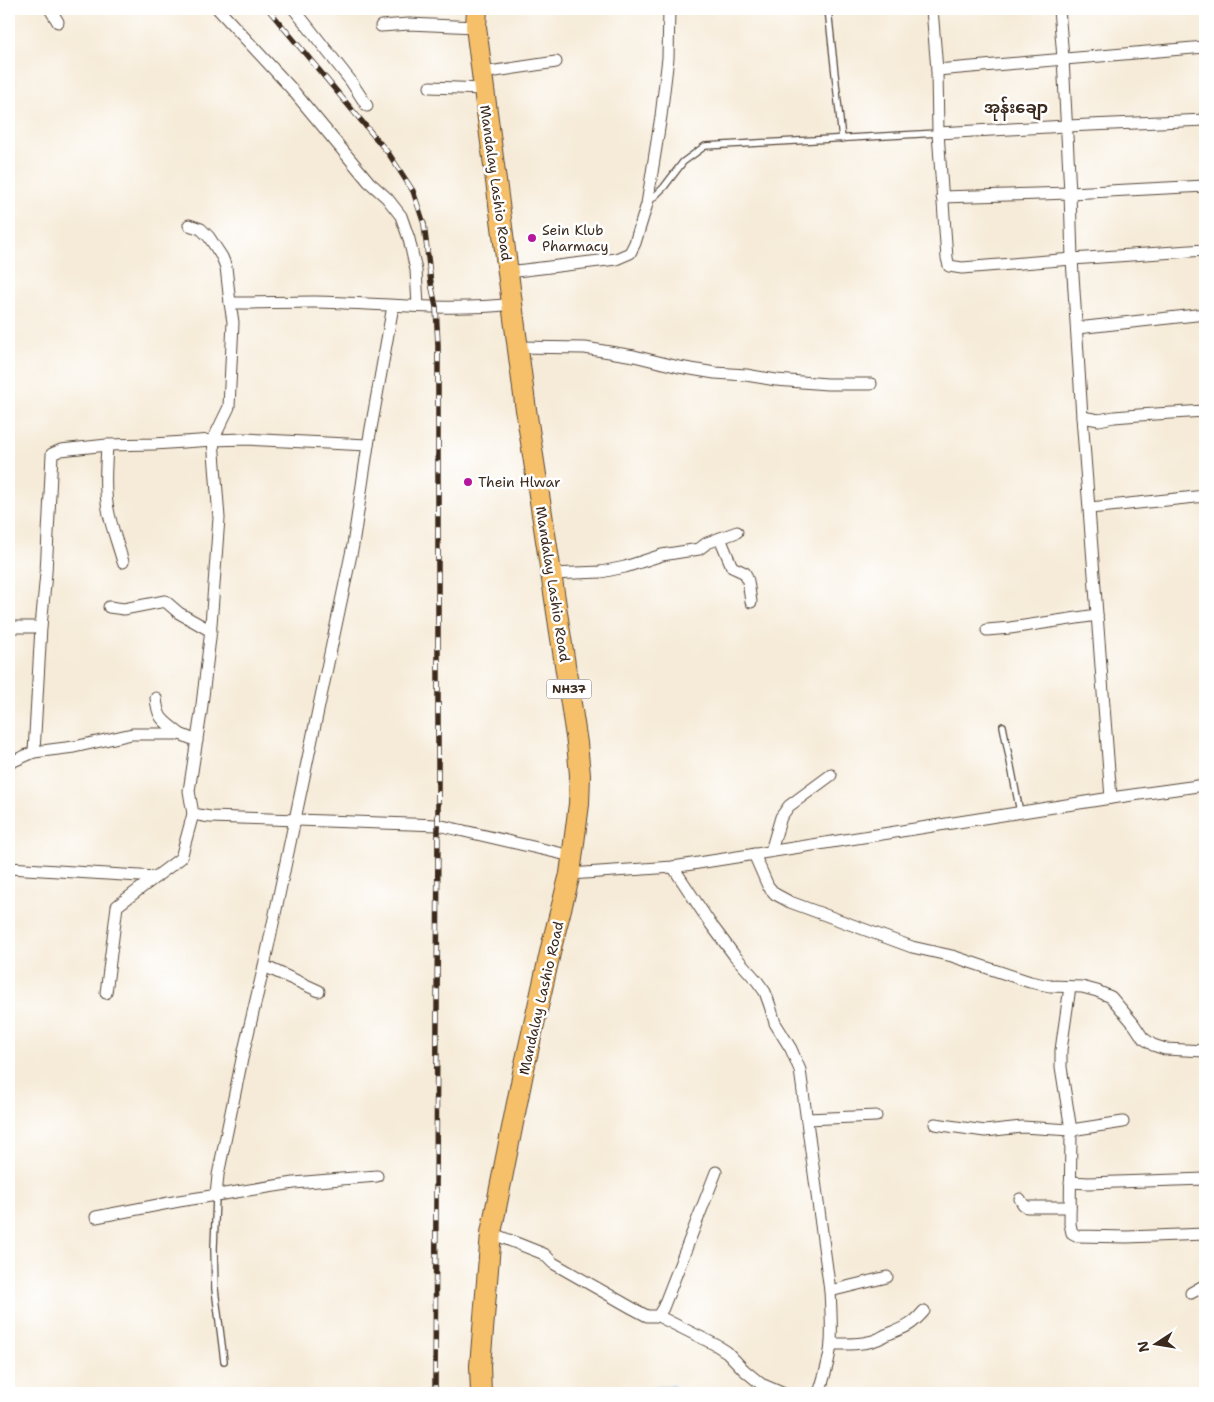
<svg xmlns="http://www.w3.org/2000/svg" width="1214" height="1402" viewBox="0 0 1214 1402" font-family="'Shantell Sans','Noto Sans Myanmar',sans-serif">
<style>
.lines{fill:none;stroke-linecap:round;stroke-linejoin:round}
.stream{stroke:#7eb7ef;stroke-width:4}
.service-casing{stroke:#57473a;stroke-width:8}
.minor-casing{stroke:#57473a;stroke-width:13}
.trunk-casing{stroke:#57473a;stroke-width:22}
.service{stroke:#fff;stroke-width:5.5}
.minor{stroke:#fff;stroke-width:11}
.trunk{stroke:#f6c06b;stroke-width:20}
.rail-casing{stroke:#3b2a1e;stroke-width:5.5}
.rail{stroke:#fff;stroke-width:4;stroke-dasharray:11;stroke-linecap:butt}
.poi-dot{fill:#b5179e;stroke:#fff;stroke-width:2}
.labels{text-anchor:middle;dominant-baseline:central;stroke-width:5;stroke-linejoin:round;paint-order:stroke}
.shield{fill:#fff;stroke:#766a62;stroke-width:1}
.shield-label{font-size:12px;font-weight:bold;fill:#3b2a1e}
.street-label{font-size:14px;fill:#3b2a1e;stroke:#fff}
.poi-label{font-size:14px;fill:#3b2a1e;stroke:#fff;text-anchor:start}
.quarter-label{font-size:16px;font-weight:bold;fill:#3b2a1e;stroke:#fff}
</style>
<rect width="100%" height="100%" fill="#fff"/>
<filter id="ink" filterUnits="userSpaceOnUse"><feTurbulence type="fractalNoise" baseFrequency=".02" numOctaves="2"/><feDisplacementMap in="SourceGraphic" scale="10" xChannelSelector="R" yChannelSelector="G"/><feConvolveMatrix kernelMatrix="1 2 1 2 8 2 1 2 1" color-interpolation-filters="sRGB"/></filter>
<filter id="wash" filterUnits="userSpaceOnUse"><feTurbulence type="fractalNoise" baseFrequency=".0096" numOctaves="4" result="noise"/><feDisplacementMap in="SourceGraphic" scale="20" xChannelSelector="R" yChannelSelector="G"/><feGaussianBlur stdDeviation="1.12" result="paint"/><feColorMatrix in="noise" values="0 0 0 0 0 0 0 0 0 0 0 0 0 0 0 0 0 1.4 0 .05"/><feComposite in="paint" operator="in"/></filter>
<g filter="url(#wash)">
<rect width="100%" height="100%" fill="#f6ebd8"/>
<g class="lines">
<polyline class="stream" points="619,1393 672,1387 678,1393"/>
</g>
</g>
<g filter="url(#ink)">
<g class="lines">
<defs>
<g id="service">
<polyline points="828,9 842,139"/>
<polyline points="648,203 664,187 683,162 705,146 938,133"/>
<polyline points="1003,726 1020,812"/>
<polyline points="216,1196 214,1248 215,1289 224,1361"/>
</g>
<g id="minor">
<polyline points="50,9 58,22"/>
<polyline points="218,9 290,87 369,182 387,198 401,216 409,239 416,270 418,306"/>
<polyline points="294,9 350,80 367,106"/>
<polyline points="932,9 937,70 938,133 947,258 949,266 962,268 1072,259 1205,250"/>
<polyline points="1059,9 1063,58 1070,193 1072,259 1082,417 1111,798"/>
<polyline points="381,26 409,24 476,27"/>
<polyline points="937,70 1205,47"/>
<polyline points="482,73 556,62"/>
<polyline points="430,87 484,89"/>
<polyline points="938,133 1067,126 1205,120"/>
<polyline points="942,197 1070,193 1205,186"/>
<polyline points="189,225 201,229 209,237 222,257 226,267 230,303"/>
<polyline points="508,272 616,259 630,253 635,243 647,204 661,116 668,58 669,9"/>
<path d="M512,304C447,312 380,303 314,302C286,302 258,303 230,303L233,322L229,407L213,440L219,518L210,638L201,713L189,791L193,814L210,817L438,825L572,856"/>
<polyline points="1077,328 1205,314"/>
<polyline points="518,347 585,348 634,356 679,367 715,373 746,375 776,380 827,384 871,384"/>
<polyline points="1082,417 1099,420 1114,417 1139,415 1205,411"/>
<path d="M107,445C106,466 104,488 108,509C111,527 118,544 123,562"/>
<polyline points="1090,508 1205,496"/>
<polyline points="720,538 732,567 745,573 748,581 751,602"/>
<polyline points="551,574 601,572 625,567 662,555 699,549 707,543 737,532"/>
<polyline points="109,607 124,609 165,601 179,613 211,631"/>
<polyline points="9,628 12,627 41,627"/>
<polyline points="987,630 1010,628 1097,615"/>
<path d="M156,698C158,720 163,720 180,734"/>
<polyline points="34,752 41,627 46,573 52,454 61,450 107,445 154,444 213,440 245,439 368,445"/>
<polyline points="9,763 34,752 74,747 132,734 180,734 197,741"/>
<polyline points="771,851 781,817 789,806 831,775"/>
<polyline points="754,854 768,886 775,894 790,902 912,947 952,956 1030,982 1050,986 1082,987 1097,991 1111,997 1133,1023 1143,1038 1153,1045 1165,1049 1205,1051"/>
<path d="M673,867L710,923L734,955L757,981L765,992L770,1006L775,1023L791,1049L800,1070L830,1291C831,1309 832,1326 831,1343C830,1360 824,1377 819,1393"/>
<polyline points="9,868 156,877"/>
<polyline points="570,874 673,867 1111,798 1205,785"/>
<polyline points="264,966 319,991"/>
<polyline points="1070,987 1061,1050 1061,1067 1071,1130 1070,1224 1072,1233 1078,1236 1127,1237 1205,1234"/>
<polyline points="106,993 117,906 181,858 193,814"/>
<polyline points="807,1119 876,1116"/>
<polyline points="935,1124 985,1131 1022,1127 1071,1130 1123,1122"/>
<polyline points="1070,1182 1088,1183 1205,1179"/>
<polyline points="216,1196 218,1175 242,1059 264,966 353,545 368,445 393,306"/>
<polyline points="1020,1199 1023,1204 1027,1207 1070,1207"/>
<polyline points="96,1217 179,1201 294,1183 377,1176"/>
<polyline points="491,1233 544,1254 553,1263 632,1308 647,1316 658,1316 663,1308 716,1172"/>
<polyline points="830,1291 887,1277"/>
<polyline points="1191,1293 1205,1285"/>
<polyline points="658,1316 716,1345 727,1352 744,1370 761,1384 782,1393"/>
<path d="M831,1344C846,1344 864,1345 878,1339C881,1338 884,1335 888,1334C906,1327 911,1326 924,1311"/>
</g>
<polyline id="trunk" points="477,9 476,27 484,89 525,403 577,743 580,775 579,804 570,874 552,944 523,1073 491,1233 480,1366 481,1393"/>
</defs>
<use href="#service" class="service-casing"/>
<use href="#minor" class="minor-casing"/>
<use href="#trunk" class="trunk-casing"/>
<use href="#service" class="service"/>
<use href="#minor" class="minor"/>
<use href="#trunk" class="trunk"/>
<defs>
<polyline id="rail" points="268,9 389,154 413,191 424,224 431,283 436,307 438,345 438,825 435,1393"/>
</defs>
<use href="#rail" class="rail-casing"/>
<use href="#rail" class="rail"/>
</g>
</g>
<g class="poi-dot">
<circle cx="532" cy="238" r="5"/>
<circle cx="468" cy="482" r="5"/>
</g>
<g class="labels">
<rect class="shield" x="546.5" y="679.5" width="45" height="19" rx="4"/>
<g class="shield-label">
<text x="569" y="689">NH37</text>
</g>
<g class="street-label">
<text transform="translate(496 183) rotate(82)">Mandalay Lashio Road</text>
<text transform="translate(553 584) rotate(81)">Mandalay Lashio Road</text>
<text transform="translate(541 998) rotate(-77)">Mandalay Lashio Road</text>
</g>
<g class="poi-label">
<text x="542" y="230">Sein Klub<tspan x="542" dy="16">Pharmacy</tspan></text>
<text x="478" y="482">Thein Hlwar</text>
</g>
<g class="quarter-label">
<text x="1016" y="107">အုန်းချော</text>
</g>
</g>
<rect width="1214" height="1402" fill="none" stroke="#fff" stroke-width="30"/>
<g transform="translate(1156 1344) rotate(258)" stroke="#ffffff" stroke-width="4" paint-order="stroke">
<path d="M0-4L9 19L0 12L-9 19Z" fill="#3b2a1e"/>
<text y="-8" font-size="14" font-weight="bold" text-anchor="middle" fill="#3b2a1e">N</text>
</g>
</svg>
